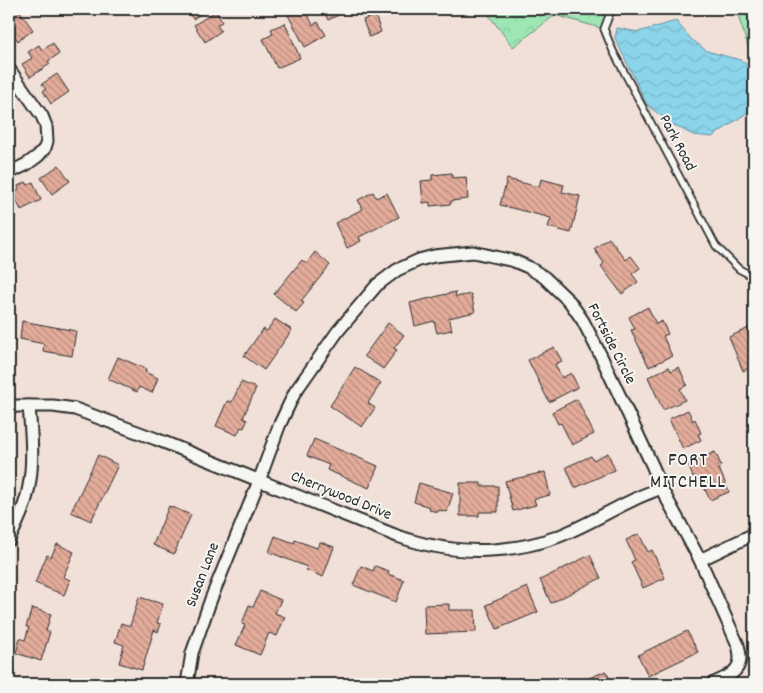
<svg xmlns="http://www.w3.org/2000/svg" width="763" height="693" viewBox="0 0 763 693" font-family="Dekko,sans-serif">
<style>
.forest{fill:url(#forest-crowns);stroke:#648970}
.water{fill:url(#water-waves);stroke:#65919e}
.building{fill:url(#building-back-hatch);stroke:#2b2b2b}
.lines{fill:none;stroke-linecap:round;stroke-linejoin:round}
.lane-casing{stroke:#2b2b2b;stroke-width:9}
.street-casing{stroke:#2b2b2b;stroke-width:15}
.lane{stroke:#f6f6f2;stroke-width:5.5}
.street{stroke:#f6f6f2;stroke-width:11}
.labels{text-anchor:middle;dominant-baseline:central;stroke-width:4;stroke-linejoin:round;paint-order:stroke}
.street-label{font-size:16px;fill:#2b2b2b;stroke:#f6f6f2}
.quarter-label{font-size:19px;letter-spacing:1px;fill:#2b2b2b;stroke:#f6f6f2}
</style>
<defs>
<pattern id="forest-crowns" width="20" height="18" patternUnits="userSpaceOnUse" patternTransform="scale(1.25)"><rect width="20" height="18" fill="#9ee7b5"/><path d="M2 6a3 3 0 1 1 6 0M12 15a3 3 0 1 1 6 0" fill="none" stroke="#88c69c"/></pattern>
<pattern id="water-waves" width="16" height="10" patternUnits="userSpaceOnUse" patternTransform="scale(1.25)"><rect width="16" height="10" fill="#8bd5eb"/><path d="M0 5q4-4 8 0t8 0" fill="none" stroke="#78b7ca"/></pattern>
<pattern id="building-back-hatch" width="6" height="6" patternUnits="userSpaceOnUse" patternTransform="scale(1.25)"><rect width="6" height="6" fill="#e4ac9b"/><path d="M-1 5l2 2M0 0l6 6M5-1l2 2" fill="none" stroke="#b98c7f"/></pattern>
</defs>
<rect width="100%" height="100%" fill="#f1e0d8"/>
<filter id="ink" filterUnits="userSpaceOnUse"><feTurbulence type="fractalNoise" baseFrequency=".02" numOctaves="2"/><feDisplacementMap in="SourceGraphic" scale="10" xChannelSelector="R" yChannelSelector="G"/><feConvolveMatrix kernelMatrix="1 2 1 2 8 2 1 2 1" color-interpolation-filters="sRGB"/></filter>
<g filter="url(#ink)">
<g class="forest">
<polygon points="484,9 615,9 604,29 555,15 513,47"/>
<polygon points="736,9 754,9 754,65"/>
</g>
<polygon class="water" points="676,21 691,39 707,51 740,60 754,69 754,108 712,137 693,135 672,124 647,105 615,38 617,28 638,32"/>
<g class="building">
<polygon points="186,9 208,9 193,19"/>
<polygon points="298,9 300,9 302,13 306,11 313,25 318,22 326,35 305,47 288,15"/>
<polygon points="323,9 348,9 349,10 328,20"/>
<polygon points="19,10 33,30 18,41 13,34 9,36 9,17"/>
<polygon points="216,11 222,22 217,25 221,31 205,42 194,25"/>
<polygon points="375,15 381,32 369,37 363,20"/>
<polygon points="285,23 300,58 277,68 263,39 273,34 271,29"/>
<polygon points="53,43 59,54 48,61 50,64 30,77 22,64 32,58 28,52 39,45 42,50"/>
<polygon points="57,74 69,92 51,104 43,91 46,89 42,84"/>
<polygon points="59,165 70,181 52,194 41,178"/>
<polygon points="452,173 452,178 466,177 468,199 451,201 451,204 430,206 430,202 423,203 421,181 432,180 432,175"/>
<polygon points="507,179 539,187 541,179 564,185 562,192 580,196 571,233 548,227 551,218 500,205"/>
<polygon points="26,182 28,185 33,182 41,200 21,210 13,193 19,190 18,186"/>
<polygon points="373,192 376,198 387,193 399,217 359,237 361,241 347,248 335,223 363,209 358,200"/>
<polygon points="609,238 626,260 631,256 640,268 632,274 638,282 622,294 601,266 604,263 594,249"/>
<polygon points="315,252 330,265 301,301 304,303 296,312 274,294 302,260 306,264"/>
<polygon points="455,292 456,297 471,294 475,312 449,318 452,330 437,333 434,321 415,326 410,303"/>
<polygon points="648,307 656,324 662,321 668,334 663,336 672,356 649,367 631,330 635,329 629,317"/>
<polygon points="275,319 292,330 264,370 244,356 263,329 267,331"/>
<polygon points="22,321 76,331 72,356 43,351 44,344 20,339"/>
<polygon points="388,323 404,335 394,348 397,350 383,369 364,356"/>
<polygon points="751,327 754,335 754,366 743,371 729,337"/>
<polygon points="554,347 562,361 555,364 562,378 571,373 578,387 549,402 528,360"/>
<polygon points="118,357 146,369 145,372 158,378 152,393 139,387 137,392 108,379"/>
<polygon points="355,367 381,383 368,403 375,408 362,427 330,406"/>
<polygon points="669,367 671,371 679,367 687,385 680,389 685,400 663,410 648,377"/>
<polygon points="241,382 256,388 243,418 247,420 244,428 241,427 237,435 216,426 227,401 232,402"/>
<polygon points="577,399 594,434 572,445 561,423 558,424 552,412"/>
<polygon points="688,410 693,421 695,419 701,433 698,434 701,440 683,449 669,419"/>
<polygon points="314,439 378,466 369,488 327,470 329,465 307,456"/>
<polygon points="715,452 721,465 718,466 729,492 710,500 702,483 700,484 696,476 693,477 688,464"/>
<polygon points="608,453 615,470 575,488 566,467 591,456 593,460"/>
<polygon points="98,455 118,465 91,521 71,512"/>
<polygon points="545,472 550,495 534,499 536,505 513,511 505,481"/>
<polygon points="419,483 453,493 447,512 439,510 438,512 429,510 430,507 414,502"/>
<polygon points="460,483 481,483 481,486 498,486 498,512 479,512 479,516 460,516"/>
<polygon points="169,506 191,515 174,554 153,545"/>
<polygon points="639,534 648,552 652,550 665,578 643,588 631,562 635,560 626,540"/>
<polygon points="275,536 294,543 295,540 317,548 320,542 334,547 323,577 306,570 307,567 269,552"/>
<polygon points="57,544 74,552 63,577 70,580 64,595 35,583 47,555 51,557"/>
<polygon points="590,555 601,578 551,603 540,580"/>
<polygon points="361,566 373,571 375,566 389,571 388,574 404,580 396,602 353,585"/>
<polygon points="527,587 538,612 497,629 486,605"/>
<polygon points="260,591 281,600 275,613 285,617 277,636 269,633 260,655 236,645 245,625 242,624 249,605 253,607"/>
<polygon points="139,597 163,604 157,623 161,624 158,632 154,630 142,670 119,663 124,645 115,642 121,623 130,626"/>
<polygon points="449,604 449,610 475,610 476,632 425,634 424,605"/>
<polygon points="32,608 51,614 46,631 50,632 41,661 16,653 20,638 25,640 29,627 26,627"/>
<polygon points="687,631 698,652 648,676 638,655"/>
<polygon points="606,671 612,684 574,684"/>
</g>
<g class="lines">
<defs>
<polyline id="lane" points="615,9 610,13 604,29 613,51 716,246 739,269 754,277"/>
<g id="street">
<polyline points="9,69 42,116 46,126 47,141 45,148 38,156 27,164 9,173"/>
<path d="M9,407L18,406H53L75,409L156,439L397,536C409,540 421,544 434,546C473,554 516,551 554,538C582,528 607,512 633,500C642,495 652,492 661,488"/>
<path d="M9,540C17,523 26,505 29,486C34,460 31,432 29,406"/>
<polyline points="700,560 754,534"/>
<path d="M187,684L192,653L211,599L259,481L279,426L295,392L338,331L377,285L397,270L419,260L434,256L473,252L514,261L528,267L544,277L570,302L583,321L601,356L653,467L661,488L700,560L738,645C739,649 740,654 740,658C740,673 723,679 712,684"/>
</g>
</defs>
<use href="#lane" class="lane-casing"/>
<use href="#street" class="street-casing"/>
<use href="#lane" class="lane"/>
<use href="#street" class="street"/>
</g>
</g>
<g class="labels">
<g class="street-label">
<text transform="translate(677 143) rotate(62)">Park Road</text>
<text transform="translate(611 344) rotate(63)">Fortside Circle</text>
<text transform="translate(341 496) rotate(22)">Cherrywood Drive</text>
<text transform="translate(203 575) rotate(-69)">Susan Lane</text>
</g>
<g class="quarter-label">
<text x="688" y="461">FORT<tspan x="688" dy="22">MITCHELL</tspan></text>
</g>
</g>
<rect width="763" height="693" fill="none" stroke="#f6f6f2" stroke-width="30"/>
<rect x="15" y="15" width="733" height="663" fill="none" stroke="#2b2b2b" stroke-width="2" filter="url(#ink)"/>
</svg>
